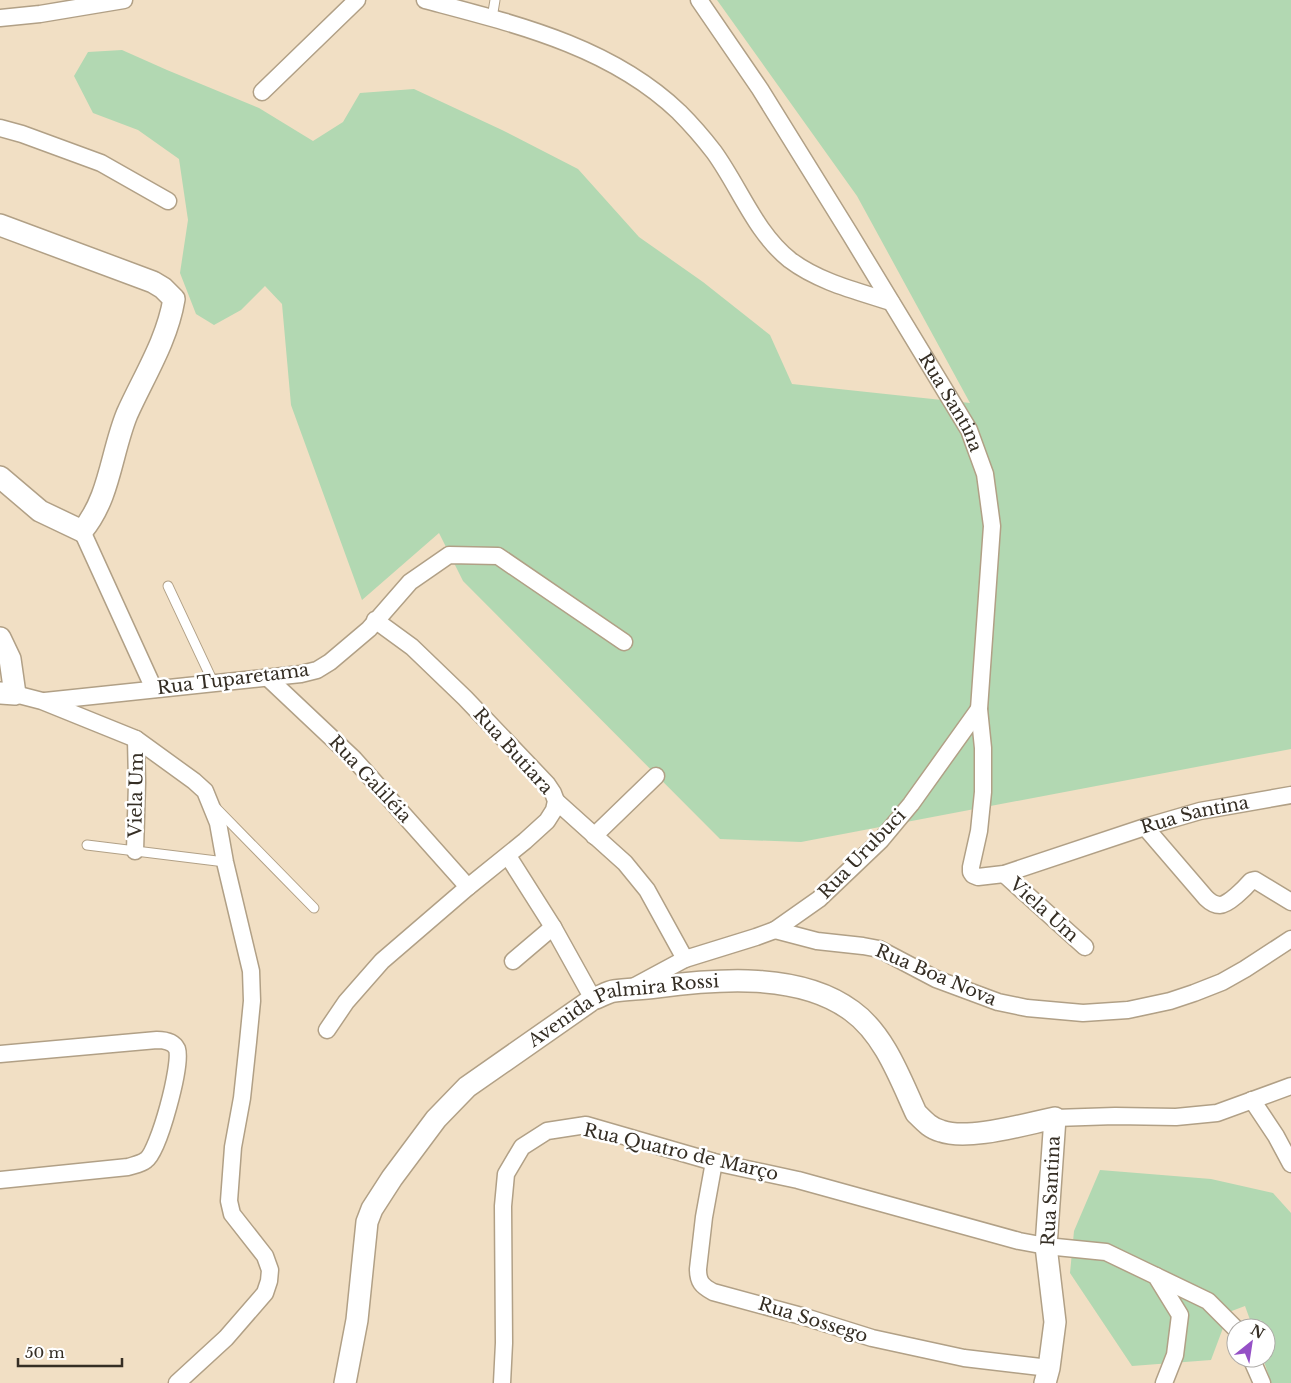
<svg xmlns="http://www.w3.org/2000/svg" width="1291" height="1383" viewBox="0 0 1291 1383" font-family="'Libre Baskerville',serif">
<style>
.green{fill:#b2d8b2}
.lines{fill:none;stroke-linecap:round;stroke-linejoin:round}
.service-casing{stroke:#b1a086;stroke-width:11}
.minor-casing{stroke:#b1a086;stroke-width:19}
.tertiary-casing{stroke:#b1a086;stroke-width:24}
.service{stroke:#fff;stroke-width:9}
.minor{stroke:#fff;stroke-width:16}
.tertiary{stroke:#fff;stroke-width:21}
.labels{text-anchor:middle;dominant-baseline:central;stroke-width:5;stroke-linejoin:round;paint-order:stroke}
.street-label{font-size:18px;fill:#352e24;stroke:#fff}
</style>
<rect width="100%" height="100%" fill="#f1dfc4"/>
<g class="green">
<polygon points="717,0 1291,0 1291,749 801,842 720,839 463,581 439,533 362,600 291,405 282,304 265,286 241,310 214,325 196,314 180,273 188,220 179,159 138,130 93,113 74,76 88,52 122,50 167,70 259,108 313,141 343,122 360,93 414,89 502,130 578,169 639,237 703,282 770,335 792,384 970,403 857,196"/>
<polygon points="1100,1170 1211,1179 1273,1193 1291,1213 1291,1383 1271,1383 1263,1358 1266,1358 1266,1328 1253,1328 1245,1306 1229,1312 1211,1360 1132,1366 1070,1273 1074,1231"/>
</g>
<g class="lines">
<defs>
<g id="service">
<polyline points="492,18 495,0"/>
<polyline points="168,586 214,684"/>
<polyline points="216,808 314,908"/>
<polyline points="87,845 225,862"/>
</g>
<g id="minor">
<path d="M425,0C515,24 610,46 679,112C691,124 704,139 714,152C740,188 755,232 790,260C819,282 857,291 891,302"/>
<path id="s1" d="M699,0L760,89L850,234L969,430L985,474L992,526L979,709L983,748V792L979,831L971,867V872L973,875L978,877L1004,874L1145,827L1200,811L1291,795"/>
<polyline points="0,18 40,14 124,0"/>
<polyline points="262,92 357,0"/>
<polyline points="0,128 22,134 101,163 168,201"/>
<polyline points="82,531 154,689"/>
<polyline points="267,677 354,759 468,887"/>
<polyline points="15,694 42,701 136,739 194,781 205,791 218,823 225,862 251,971 252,1001 248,1042 242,1098 233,1147 229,1201 232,1214 265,1256 270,1270 269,1281 265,1293 226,1338 177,1383"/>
<polyline points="45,701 301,674 317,670 330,662 369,629 410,582 449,555 498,556 624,642"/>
<polyline points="556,801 625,863 647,890 685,959"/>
<path d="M1145,827L1206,898C1210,902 1214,905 1220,905C1228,905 1245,888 1251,881L1255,880L1291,902"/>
<polyline points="594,836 656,776"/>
<polyline points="135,851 137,783 136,739"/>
<polyline points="508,856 553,927 593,999"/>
<polyline points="1004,874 1085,947"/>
<polyline points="775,930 817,941 863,946 879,949 936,979 998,1002 1027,1008 1083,1013 1128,1010 1170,1001 1194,993 1222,982 1245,969 1291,939"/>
<polyline points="513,961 553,927"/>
<polyline points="633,987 685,959 756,937 775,930 819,899 881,840 911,804 979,709"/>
<polyline points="327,1030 346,1002 382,961 468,887 525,841 547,821 554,810 556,801 553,793 547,784 465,698 412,647 375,620"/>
<path d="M0,1054L157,1040C164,1040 173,1041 177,1049C182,1064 159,1151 146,1160C141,1164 134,1165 128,1167L0,1180"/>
<polyline points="1252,1100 1276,1136 1291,1164"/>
<polyline points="1055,1118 1115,1116 1176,1117 1217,1113 1291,1086"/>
<path d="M714,1162L704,1217L698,1269C698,1282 702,1286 713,1292L805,1317L872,1338L964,1358L1049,1368"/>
<polyline points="1156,1276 1208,1301 1236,1329"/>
<polyline points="1251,1358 1262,1383"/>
<polyline points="502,1383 504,1343 503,1206 506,1174 522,1147 547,1131 586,1125 714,1162 798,1180 1019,1241 1046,1246 1106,1252 1156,1276 1180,1315 1175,1355 1164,1383"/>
</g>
<g id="tertiary">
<path d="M0,225L153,282L163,288L174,299C167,341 144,376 127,414C111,453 110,498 82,531L40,511L0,477"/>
<polyline points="0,638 10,659 15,694 0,693"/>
<path id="s2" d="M345,1383L357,1320L367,1222L372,1209L392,1178L436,1119L467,1087L593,999C600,997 607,992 614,991C628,989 642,989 656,987C717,979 800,972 852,1011C884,1034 900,1078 916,1113C924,1121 930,1128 941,1131C968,1141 1025,1124 1055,1118L1046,1246L1055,1322L1049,1368L1045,1383"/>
</g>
</defs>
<use href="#service" class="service-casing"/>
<use href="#minor" class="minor-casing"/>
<use href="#tertiary" class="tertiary-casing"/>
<use href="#service" class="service"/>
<use href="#minor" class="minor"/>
<use href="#tertiary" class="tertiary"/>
</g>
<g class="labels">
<g class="street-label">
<text stroke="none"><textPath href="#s1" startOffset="475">Rua Santina</textPath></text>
<text transform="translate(233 679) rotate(-7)">Rua Tuparetama</text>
<text transform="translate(513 751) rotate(48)">Rua Butiara</text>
<text transform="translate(370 779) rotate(47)">Rua Galiléia</text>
<text transform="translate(136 795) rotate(-89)">Viela Um</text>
<text stroke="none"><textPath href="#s1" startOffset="1190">Rua Santina</textPath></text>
<text transform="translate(862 854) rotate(-46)">Rua Urubuci</text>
<text transform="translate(1044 910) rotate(42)">Viela Um</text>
<text transform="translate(936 975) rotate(23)">Rua Boa Nova</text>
<text stroke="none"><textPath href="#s2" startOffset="511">Avenida Palmira Rossi</textPath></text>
<text transform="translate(681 1152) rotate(13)">Rua Quatro de Março</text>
<text transform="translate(1051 1191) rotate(-87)">Rua Santina</text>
<text transform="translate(813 1320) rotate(17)">Rua Sossego</text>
</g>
</g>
<g transform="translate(1251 1343) rotate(30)"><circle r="24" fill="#ffffff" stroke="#aeaba7"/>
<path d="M0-4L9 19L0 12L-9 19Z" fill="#9551c6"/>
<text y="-8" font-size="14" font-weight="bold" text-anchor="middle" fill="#352e24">N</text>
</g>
<path d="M18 1358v8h104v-8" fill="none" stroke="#352e24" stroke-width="2.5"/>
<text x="25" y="1358" font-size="15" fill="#352e24" stroke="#ffffff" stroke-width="4" paint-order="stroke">50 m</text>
</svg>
